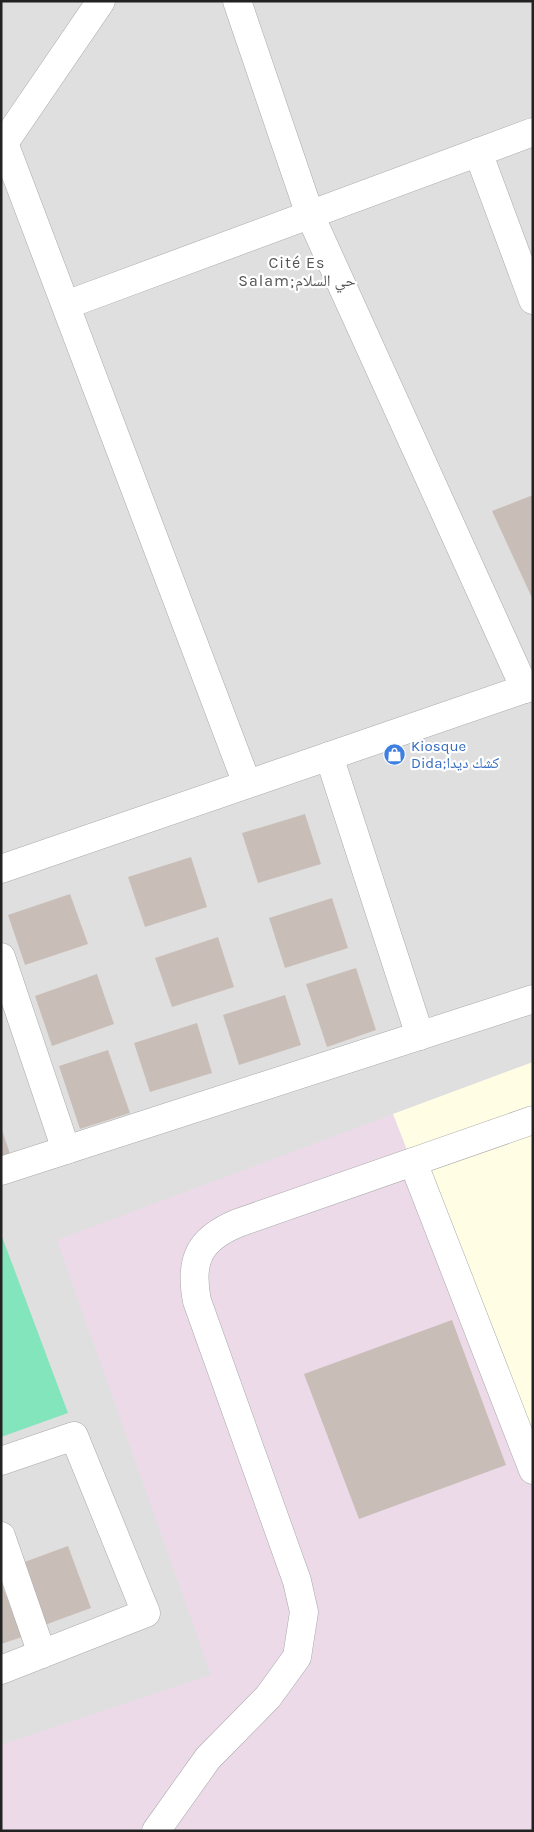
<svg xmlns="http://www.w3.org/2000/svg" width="534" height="1832" viewBox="0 0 534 1832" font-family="Karla,'Noto Naskh Arabic',sans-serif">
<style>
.residential{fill:#e0dfdf}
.industrial{fill:#ecdae9}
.education{fill:#fffee4}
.pitch{fill:#82e5bc}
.building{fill:#c8beb7}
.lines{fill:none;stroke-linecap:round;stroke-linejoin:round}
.minor-casing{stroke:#a9a9a9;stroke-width:29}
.minor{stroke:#fff;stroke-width:28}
.labels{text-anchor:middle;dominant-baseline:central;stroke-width:4.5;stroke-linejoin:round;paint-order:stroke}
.shop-label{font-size:15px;fill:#366cbe;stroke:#fff;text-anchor:start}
.neighbourhood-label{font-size:16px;letter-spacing:1px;fill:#555;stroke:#fff}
</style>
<rect width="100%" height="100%" fill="#f2efe8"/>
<rect class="residential" x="1" y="1" width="532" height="1830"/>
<polygon class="industrial" points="533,1062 533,1831 1,1831 1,1745 211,1675 57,1240"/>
<polygon class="education" points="533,1062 533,1472 393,1114"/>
<polygon class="pitch" points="1,1234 68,1413 1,1437"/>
<g class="building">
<polygon points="533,495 533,600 492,511"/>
<polygon points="305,814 321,864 258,883 242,833"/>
<polygon points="191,857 207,907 145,927 128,877"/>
<polygon points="70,894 88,944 25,965 8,915"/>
<polygon points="332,898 348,948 285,968 269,918"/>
<polygon points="218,937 234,987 172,1007 155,958"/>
<polygon points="356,968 376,1030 327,1047 306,984"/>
<polygon points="97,974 114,1024 52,1046 35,996"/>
<polygon points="285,995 301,1045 239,1065 223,1015"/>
<polygon points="197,1023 212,1073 150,1092 134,1043"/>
<polygon points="108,1050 130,1113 80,1129 59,1066"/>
<polygon points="1,1127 11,1157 1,1161"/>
<polygon points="452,1320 506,1465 359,1519 304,1374"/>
<polygon points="68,1546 91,1608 42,1626 19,1564"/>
<polygon points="1,1582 22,1637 1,1644"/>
</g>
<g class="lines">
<defs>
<g id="minor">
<polyline points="237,1 310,215 525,689"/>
<polyline points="4,143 101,1"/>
<polyline points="1,144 4,143 247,784"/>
<polyline points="478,152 533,300"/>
<polyline points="66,305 533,132"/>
<polyline points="329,756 420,1036"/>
<polyline points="1,869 533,686"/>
<polyline points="1,957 66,1150 533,999"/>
<polyline points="413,1162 533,1470"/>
<polyline points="1,1171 66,1150"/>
<polyline points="1,1461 74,1436 146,1613 1,1670"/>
<polyline points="1,1536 42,1654"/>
<path d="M156,1831L208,1758L268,1697L297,1657L304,1612L297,1581L197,1301C189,1260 199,1239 238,1223L533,1120"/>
</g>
</defs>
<use href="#minor" class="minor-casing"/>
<use href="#minor" class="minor"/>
</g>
<defs>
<symbol id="shop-disc" viewBox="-11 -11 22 22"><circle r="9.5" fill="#3f7fe0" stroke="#fff"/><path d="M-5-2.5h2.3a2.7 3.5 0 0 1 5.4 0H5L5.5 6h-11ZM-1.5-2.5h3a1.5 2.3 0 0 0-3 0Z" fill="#fff"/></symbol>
</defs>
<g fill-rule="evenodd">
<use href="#shop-disc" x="382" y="742" width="25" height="25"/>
</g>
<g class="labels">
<g class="shop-label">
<text x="411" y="746">Kiosque<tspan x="411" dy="17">Dida;كشك ديدا</tspan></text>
</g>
<g class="neighbourhood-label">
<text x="297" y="262">Cité Es<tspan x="297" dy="18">Salam;حي السلام</tspan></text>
</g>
</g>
<rect width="534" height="1832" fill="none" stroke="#222222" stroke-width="5"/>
</svg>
